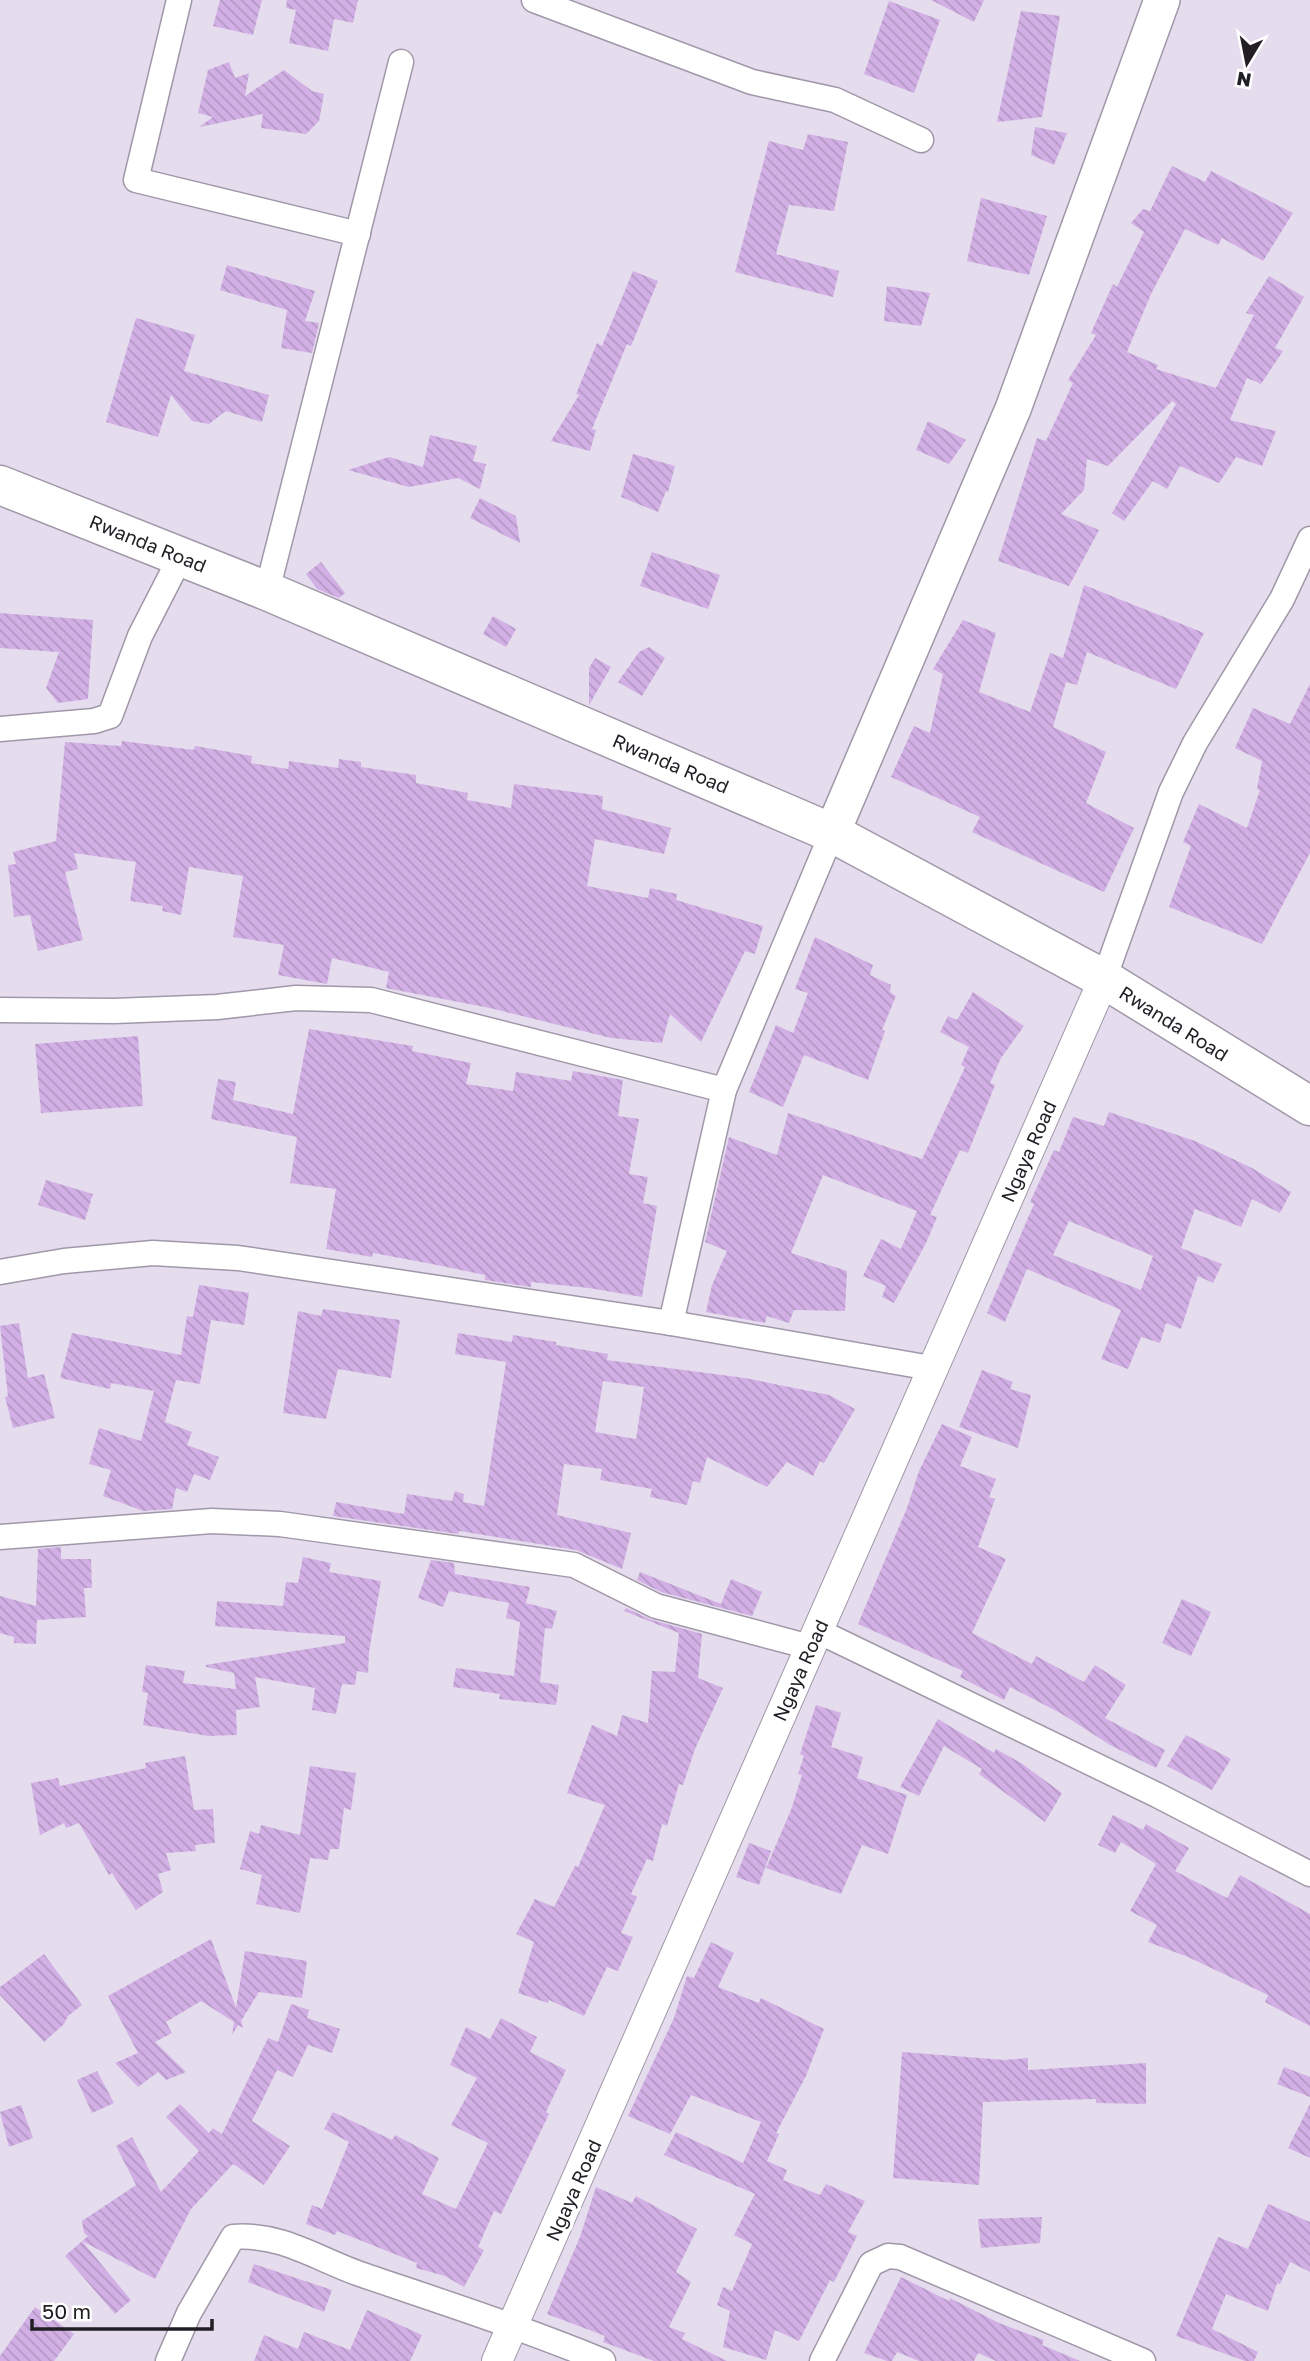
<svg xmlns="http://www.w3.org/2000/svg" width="1310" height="2361" viewBox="0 0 1310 2361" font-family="'Golos Text',sans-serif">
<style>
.building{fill:url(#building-back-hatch);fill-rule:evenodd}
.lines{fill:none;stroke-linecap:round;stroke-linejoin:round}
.minor-casing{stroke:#a098a8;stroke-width:27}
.tertiary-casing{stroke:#a098a8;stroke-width:32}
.secondary-casing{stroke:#a098a8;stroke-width:38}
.trunk-casing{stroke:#a098a8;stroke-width:41}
.minor{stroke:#fff;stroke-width:24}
.tertiary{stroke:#fff;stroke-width:30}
.secondary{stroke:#fff;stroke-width:35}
.trunk{stroke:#fff;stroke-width:38}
.labels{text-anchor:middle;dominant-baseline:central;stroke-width:7;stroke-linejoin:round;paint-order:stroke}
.street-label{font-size:19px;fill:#211e24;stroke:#fff}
</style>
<defs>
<pattern id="building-back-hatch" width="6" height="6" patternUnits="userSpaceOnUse" patternTransform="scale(1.75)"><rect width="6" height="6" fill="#d2b0e6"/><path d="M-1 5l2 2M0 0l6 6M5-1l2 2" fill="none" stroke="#b497c5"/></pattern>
</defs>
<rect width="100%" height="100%" fill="#e5dced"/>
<g class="building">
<polygon points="220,0 262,0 253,35 213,26"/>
<polygon points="287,0 358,0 353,23 334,19 328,51 289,43 296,10 286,8"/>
<polygon points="931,0 984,0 974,22"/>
<polygon points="889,1 940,20 914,93 864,74"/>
<polygon points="1021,11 1060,16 1042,117 997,122"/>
<polygon points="229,62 235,78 249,73 245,96 284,70 312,91 324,94 319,121 306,134 261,128 263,114 199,127 213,117 198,113 208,70"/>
<polygon points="1035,127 1067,133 1054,165 1031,155"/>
<polygon points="808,134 848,142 834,211 789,205 776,254 839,271 833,297 735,272 769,141 803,150"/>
<polygon points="1172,166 1205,182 1211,171 1293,213 1263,261 1222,238 1218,245 1185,229 1151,294 1127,352 1158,365 1156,369 1216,388 1254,315 1246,313 1269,276 1304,297 1275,348 1283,351 1261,384 1247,378 1230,420 1276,431 1262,466 1236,457 1219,483 1180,466 1167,489 1153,481 1124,521 1112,513 1176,404 1172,401 1108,466 1087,459 1084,490 1061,514 1099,530 1069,586 998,561 1037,438 1046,441 1073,383 1068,380 1096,335 1091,333 1113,284 1117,287 1144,232 1131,223 1143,209 1150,211"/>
<polygon points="981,198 1047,216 1029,275 967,261"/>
<polygon points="227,265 315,291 305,321 319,323 312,353 281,348 287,310 220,290"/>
<polygon points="633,271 658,281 631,346 627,344 592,429 596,430 590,451 551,441 579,395 576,394 597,343 602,346"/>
<polygon points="887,286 930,293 921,326 884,321"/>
<polygon points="136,318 195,335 184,371 269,395 262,422 226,411 209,424 192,421 171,395 158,437 106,422"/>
<polygon points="928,421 966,440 949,464 916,450"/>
<polygon points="430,435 477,446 473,461 486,464 480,489 458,478 409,487 348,470 389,457 423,467"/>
<polygon points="633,454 675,466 668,492 666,491 658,512 621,497"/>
<polygon points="480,498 516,516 520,543 470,518"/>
<polygon points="652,552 720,575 708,609 640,586"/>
<polygon points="321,562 345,593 339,598 317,589 306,574"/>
<polygon points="1084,585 1204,633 1176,689 1087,652 1077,685 1066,682 1053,727 1106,752 1086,803 1134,828 1104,892 972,832 980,817 891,777 914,726 930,733 943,674 933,669 963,620 996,633 979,692 1030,712 1050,653 1063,658"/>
<polygon points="0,613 93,620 88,699 58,703 46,688 59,652 0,648"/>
<polygon points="493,616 516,629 506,647 483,634"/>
<polygon points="649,647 665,658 642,696 618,682 639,652"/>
<polygon points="595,658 611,667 589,705 589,668"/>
<polygon points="1310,684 1310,853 1262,944 1169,907 1191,846 1183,842 1199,804 1247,828 1260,790 1257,789 1262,761 1235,748 1253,708 1290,724"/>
<polygon points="122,741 194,750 195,746 252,756 251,763 288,769 289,761 338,768 339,759 361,762 361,767 416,775 416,783 468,793 467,800 511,808 514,784 603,796 602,809 671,828 664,854 595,839 587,886 648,898 650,888 677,894 676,900 763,926 755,954 745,951 701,1042 670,1014 662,1043 611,1038 490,1008 386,988 389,972 332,958 327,984 278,975 284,945 233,937 243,876 189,867 181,915 162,911 163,906 130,901 136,862 74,853 78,869 65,872 83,940 38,951 30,915 14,917 8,865 16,864 13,852 56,841 65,742 121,746"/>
<polygon points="815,937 873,965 870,975 891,985 890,992 896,996 882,1030 885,1031 868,1080 804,1055 783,1107 749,1092 776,1025 793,1033 808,993 795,989"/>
<polygon points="973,992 1024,1026 1001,1058 990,1083 995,1085 968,1153 960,1150 930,1215 937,1217 926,1243 894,1303 882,1297 886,1286 863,1276 881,1239 901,1249 917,1211 823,1175 791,1253 847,1271 845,1311 794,1310 789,1323 767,1316 765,1323 706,1312 712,1285 727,1251 705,1242 729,1137 777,1155 788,1113 922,1159 965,1067 961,1065 969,1047 940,1032 948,1016 957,1020"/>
<polygon points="309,1029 413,1046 412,1051 471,1063 466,1084 513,1091 516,1072 571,1081 573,1071 623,1080 618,1116 639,1119 629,1174 648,1177 643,1203 657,1206 642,1297 589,1288 531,1282 531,1287 485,1280 485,1275 432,1264 373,1253 372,1257 326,1249 336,1189 290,1183 297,1137 211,1119 218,1079 236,1082 233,1100 293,1114"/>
<polygon points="138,1036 143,1106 41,1113 35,1044"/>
<path d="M1109,1112L1195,1141L1252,1168L1291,1192L1280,1213L1252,1199L1241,1227L1195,1209L1181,1248L1222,1264L1213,1283L1198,1276L1181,1329L1166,1323L1160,1343L1141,1337L1128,1369L1101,1359L1121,1310L1027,1269L1005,1322L987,1313L1034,1204L1030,1202L1054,1150L1059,1152L1073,1117L1104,1126ZM1069,1221L1153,1256L1141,1290L1053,1255Z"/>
<polygon points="46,1180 93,1194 85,1220 38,1205"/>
<polygon points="199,1285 249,1293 244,1325 211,1320 200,1384 176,1380 165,1422 192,1432 187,1445 219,1457 210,1480 194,1474 187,1492 176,1488 172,1509 143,1511 103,1496 111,1470 89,1464 99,1428 141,1441 154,1391 111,1383 110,1389 60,1378 72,1333 181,1355 187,1316 193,1317"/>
<polygon points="323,1309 400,1320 391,1378 338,1369 326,1419 283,1413 298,1311 321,1316"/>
<polygon points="19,1323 28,1378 44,1374 55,1418 13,1428 5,1397 8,1396 0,1326"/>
<path d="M458,1333L512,1342L513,1335L556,1342V1345L608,1354L607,1360L745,1378L829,1395L855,1409L824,1463L820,1461L813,1476L787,1462L767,1487L707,1457L700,1483L693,1481L687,1505L650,1497L652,1489L600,1480L602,1469L564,1464L557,1515L631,1533L622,1569L576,1550L459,1531L458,1534L333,1516L336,1502L404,1514L407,1494L452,1501L455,1491L464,1494L463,1502L484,1506L506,1362L455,1354ZM603,1381L644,1387L636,1439L595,1432Z"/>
<polygon points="982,1370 1013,1382 1010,1389 1031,1395 1018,1448 959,1427"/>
<polygon points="942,1424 972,1437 960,1466 996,1479 989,1497 995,1499 978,1547 1006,1559 972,1633 1032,1664 1036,1656 1084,1682 1095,1665 1126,1685 1105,1718 1165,1750 1156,1768 1110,1745 1062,1714 1010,1687 1004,1700 960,1677 963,1671 858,1624 907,1508 919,1471"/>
<polygon points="61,1547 61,1559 91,1559 92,1588 84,1588 86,1617 37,1620 36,1644 14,1643 14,1637 0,1633 0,1596 36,1606 38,1549"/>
<polygon points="303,1557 331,1563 329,1572 381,1581 369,1652 368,1673 357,1671 355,1685 342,1684 336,1714 312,1710 315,1688 255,1677 260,1707 236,1710 237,1735 208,1736 143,1725 148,1693 142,1692 146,1665 185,1671 183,1683 236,1689 234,1673 206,1667 206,1665 345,1643 345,1636 215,1626 217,1601 283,1606 286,1582 298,1583"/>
<polygon points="431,1560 454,1563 455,1574 530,1587 526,1603 557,1611 552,1629 545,1628 540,1682 559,1685 556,1705 499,1699 500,1694 453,1687 456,1668 514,1676 520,1622 506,1618 509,1603 449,1591 443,1607 418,1598"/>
<polygon points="640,1572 721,1604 731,1579 762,1592 752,1616 661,1592 637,1580"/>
<polygon points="1182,1599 1211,1612 1191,1656 1162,1643"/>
<polygon points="626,1608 652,1620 702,1634 698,1678 723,1688 695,1749 683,1785 679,1784 667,1826 662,1824 653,1861 647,1859 631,1894 637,1897 621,1933 633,1937 618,1971 607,1967 584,2016 549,2000 548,2003 518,1993 534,1942 516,1934 535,1899 554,1907 575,1866 578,1867 605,1805 567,1793 592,1725 617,1736 622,1715 648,1723 652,1671 675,1672 679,1633 624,1611"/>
<polygon points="816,1705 841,1713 831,1747 863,1757 857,1778 907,1795 888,1854 862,1845 841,1894 766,1868 791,1810 802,1775 798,1774 804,1756 800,1754"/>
<polygon points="938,1719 994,1753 996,1749 1021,1763 1062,1793 1045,1822 979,1774 982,1769 944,1746 919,1796 900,1787"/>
<polygon points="1186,1735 1231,1759 1212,1790 1167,1766"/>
<polygon points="185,1756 194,1810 213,1809 215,1843 195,1845 196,1851 166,1853 171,1870 158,1874 163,1892 136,1910 112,1873 109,1875 79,1823 66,1828 64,1823 40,1835 31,1783 58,1778 60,1786 146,1768 145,1763"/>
<polygon points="310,1766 356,1773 351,1810 344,1808 339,1849 330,1849 328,1860 310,1858 300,1913 256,1904 262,1875 240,1869 250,1831 259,1834 261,1825 300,1835"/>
<polygon points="1113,1815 1143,1830 1146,1824 1189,1848 1175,1871 1227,1898 1240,1875 1310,1914 1310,2026 1265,2002 1268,1995 1188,1957 1148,1942 1157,1925 1130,1911 1156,1864 1121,1842 1115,1853 1098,1845"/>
<polygon points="749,1843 771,1851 759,1885 736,1877"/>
<polygon points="211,1939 236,2008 245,1951 307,1961 302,1998 259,1992 241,2021 243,2028 238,2025 232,2035 234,2022 201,2001 166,2022 172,2033 155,2042 186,2072 166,2080 158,2072 138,2087 115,2063 138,2053 108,1996"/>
<polygon points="711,1942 734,1953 718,1987 759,2003 761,1998 824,2029 806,2076 776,2133 779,2134 767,2161 787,2170 783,2180 820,2195 826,2184 865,2201 848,2232 857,2236 834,2282 830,2280 799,2341 775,2330 766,2360 723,2347 730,2311 717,2305 723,2287 732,2291 752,2244 734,2235 755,2194 664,2155 676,2132 743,2163 761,2122 691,2095 670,2134 628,2116 674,2018 687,1976 694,1978"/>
<polygon points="44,1954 82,2005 68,2016 64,2024 44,2042 0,1995 0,1987"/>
<polygon points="291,2004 309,2010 307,2018 340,2029 332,2053 308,2045 293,2077 277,2070 252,2121 290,2146 264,2185 233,2164 191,2209 155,2279 82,2241 131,2300 115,2314 65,2256 88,2236 84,2233 82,2221 136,2185 116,2146 132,2137 161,2192 199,2151 166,2117 180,2104 209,2133 213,2128 222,2134 268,2038 278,2042"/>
<polygon points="501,2018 537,2037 530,2052 566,2070 546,2112 549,2114 501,2214 494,2211 478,2247 484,2250 464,2287 445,2276 416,2268 417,2263 337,2231 335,2235 306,2224 312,2205 322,2209 349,2142 324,2129 333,2112 392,2140 395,2135 439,2158 422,2194 456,2209 488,2143 451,2125 477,2078 450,2065 466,2027 490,2039"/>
<polygon points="902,2052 1005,2060 1028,2058 1028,2070 1146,2063 1146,2104 1096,2103 1096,2099 983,2102 979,2185 893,2178"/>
<polygon points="1284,2067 1310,2077 1310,2097 1277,2084"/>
<polygon points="97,2071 114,2103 92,2113 77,2080"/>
<polygon points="1310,2104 1310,2158 1288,2148"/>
<polygon points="21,2105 33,2138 9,2147 0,2112"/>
<polygon points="596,2187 632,2203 636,2196 697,2229 676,2272 691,2282 669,2327 685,2333 682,2339 727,2361 654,2361 603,2342 605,2336 547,2314 580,2237"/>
<polygon points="1268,2204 1310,2222 1310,2272 1290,2262 1280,2284 1277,2283 1268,2311 1226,2294 1212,2329 1258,2352 1254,2361 1245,2361 1176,2336 1218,2237 1248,2249"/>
<polygon points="1042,2217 1040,2243 981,2248 978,2219"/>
<polygon points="254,2264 332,2290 324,2312 248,2282"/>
<polygon points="901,2277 949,2301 950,2298 999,2323 1044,2340 1042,2345 1080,2361 996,2361 978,2353 974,2361 919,2361 897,2352 892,2361 887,2361 864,2353"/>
<polygon points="35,2307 74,2334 54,2361 0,2361 0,2356"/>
<polygon points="367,2310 422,2335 410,2361 254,2361 264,2335 298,2349 304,2332 350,2350"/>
</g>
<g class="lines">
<defs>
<g id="minor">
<polyline points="179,0 136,180 358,234"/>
<polyline points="534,0 752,82 835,100 921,140"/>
<polyline points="267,591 401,62"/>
<polyline points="0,729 94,721 110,716 140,636 181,556"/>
<polyline points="1104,979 1171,792 1195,743 1282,599 1310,539"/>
<polyline points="0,1010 114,1011 217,1007 296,998 371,1000 724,1090"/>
<polyline points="0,1272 64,1261 153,1253 238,1258 671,1323 931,1368"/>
<polyline points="671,1323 724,1090 832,833"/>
<polyline points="0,1537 212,1521 280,1524 574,1565 656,1606 810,1647"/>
<polyline points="818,1631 1157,1795 1310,1874"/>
<path d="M168,2361L189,2313L233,2237C281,2233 317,2259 360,2274C442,2302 523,2328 603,2361"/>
<polyline points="822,2361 871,2264 888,2256 900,2257 1143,2361"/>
</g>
<polyline id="tertiary" points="497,2361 1104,979"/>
<polyline id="secondary" points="832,833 1013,409 1162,0"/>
<polyline id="trunk" points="0,485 267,591 832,833 1104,979 1310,1106"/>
</defs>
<use href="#minor" class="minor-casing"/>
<use href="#tertiary" class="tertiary-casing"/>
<use href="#secondary" class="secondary-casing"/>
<use href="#trunk" class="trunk-casing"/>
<use href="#minor" class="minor"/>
<use href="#tertiary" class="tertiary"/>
<use href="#secondary" class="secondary"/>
<use href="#trunk" class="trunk"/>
</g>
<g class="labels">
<g class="street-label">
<text transform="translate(148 543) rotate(22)">Rwanda Road</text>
<text transform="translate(671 763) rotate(23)">Rwanda Road</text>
<text transform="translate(1174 1023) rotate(32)">Rwanda Road</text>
<text transform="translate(1028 1151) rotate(-66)">Ngaya Road</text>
<text transform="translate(800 1670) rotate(-66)">Ngaya Road</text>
<text transform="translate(573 2190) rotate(-66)">Ngaya Road</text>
</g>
</g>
<g transform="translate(1247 63) rotate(190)" stroke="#ffffff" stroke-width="5" paint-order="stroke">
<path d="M0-5L12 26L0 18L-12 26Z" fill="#211e24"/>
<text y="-10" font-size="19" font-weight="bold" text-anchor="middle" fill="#211e24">N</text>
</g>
<path d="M32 2319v10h180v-10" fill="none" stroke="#211e24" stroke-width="3.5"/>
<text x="42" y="2319" font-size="21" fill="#211e24" stroke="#ffffff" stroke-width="5" paint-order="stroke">50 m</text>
</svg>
